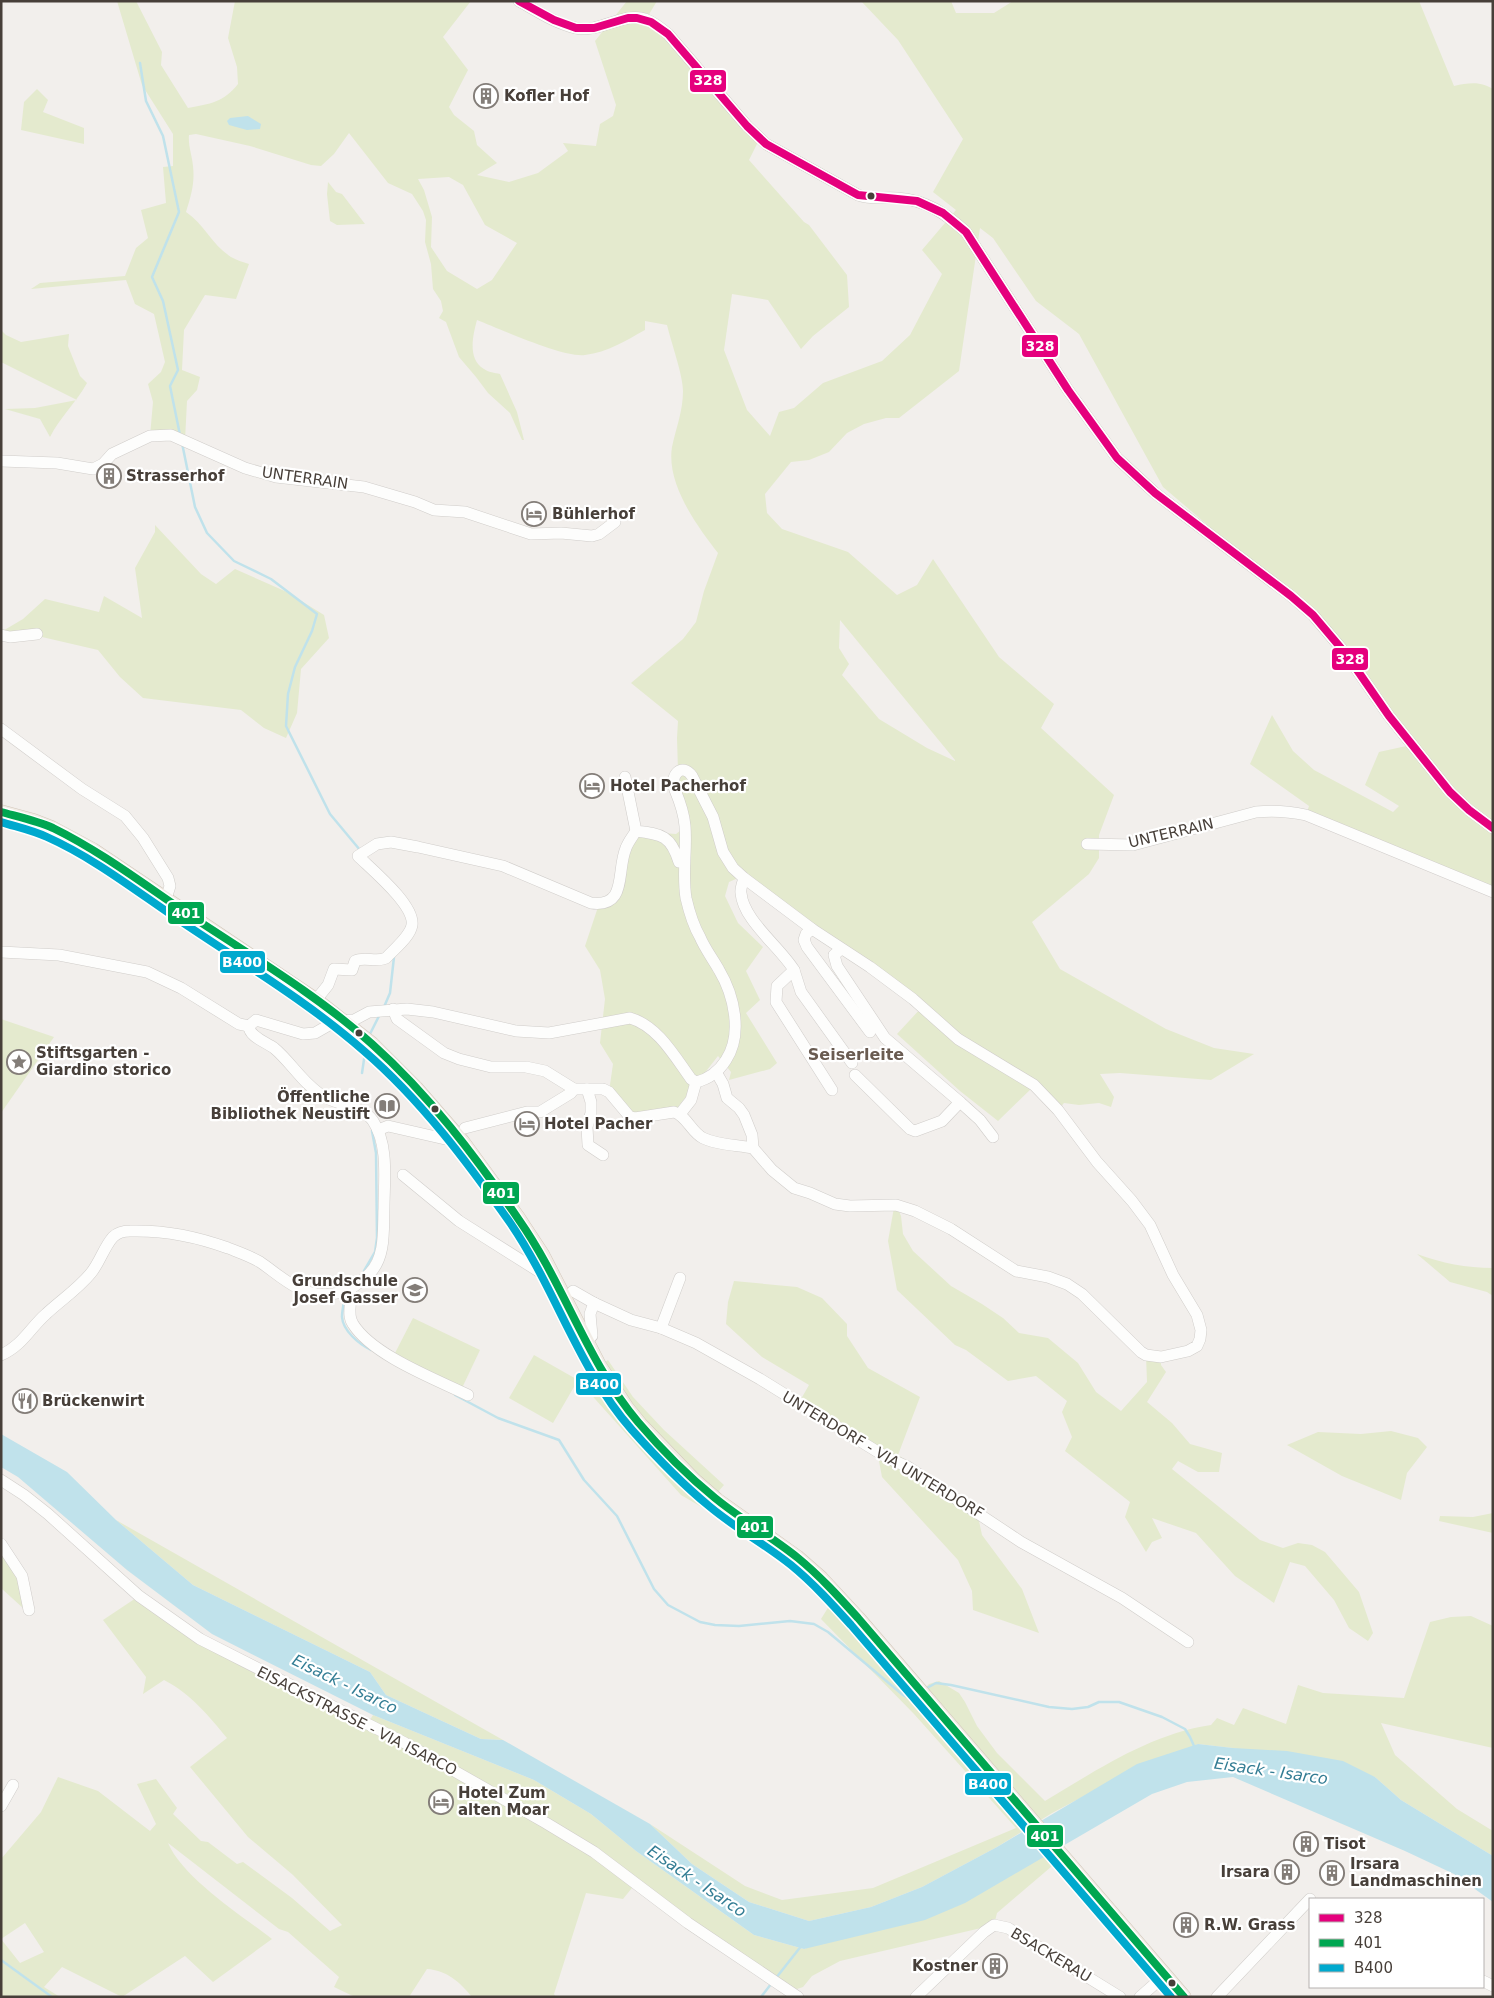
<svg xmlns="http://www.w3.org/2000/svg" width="1494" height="1998" viewBox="0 0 1494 1998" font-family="'DejaVu Sans',sans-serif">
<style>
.green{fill:#e4eace;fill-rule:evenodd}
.water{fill:#c0e2eb}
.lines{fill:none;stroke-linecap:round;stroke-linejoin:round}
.stream{stroke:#c0e2eb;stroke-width:2.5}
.minor-casing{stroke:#d0cdca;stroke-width:12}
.major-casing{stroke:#d3c7bb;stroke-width:15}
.minor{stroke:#fdfdfc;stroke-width:11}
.major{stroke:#f1ece5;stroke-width:14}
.bus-1-casing{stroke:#fff;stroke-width:11}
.bus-2-casing{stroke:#fff;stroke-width:11}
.bus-3-casing{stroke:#fff;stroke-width:11}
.bus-1{stroke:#e5007d;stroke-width:8}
.bus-2{stroke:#00a651;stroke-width:8}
.bus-3{stroke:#00a9ce;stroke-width:8}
.bus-dot{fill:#473f39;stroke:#fff;stroke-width:2}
.labels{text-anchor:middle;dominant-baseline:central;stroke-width:4.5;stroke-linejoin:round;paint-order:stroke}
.poi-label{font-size:15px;font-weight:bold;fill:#473f39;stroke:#fff;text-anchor:start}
.street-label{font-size:15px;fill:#473f39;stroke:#fff}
.neighbourhood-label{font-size:16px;font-weight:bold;fill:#695b51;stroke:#fff}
.water-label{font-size:16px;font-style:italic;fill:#337d94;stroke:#fff}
.line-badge{stroke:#fff;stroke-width:2}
.badge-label{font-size:14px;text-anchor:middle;font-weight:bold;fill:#fff}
</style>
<rect width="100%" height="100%" fill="#f2efec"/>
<g class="green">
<path d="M117,1H136L162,52L161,65L188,108C210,104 224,102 238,84L237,67L228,38L235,1H471L443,37L468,70L449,107L454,115L474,131L477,145L497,163L477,175L509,182L538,173L568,151L563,143L596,146L600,124L613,116L616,105L595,41L627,1H657L648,16L759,140L749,160L804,222L809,225L847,275L849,307L813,336L801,349L768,300L732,294L724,350L747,410L770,436L779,412L794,408L823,383L882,361L910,335L942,274L922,250L956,210L933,192L963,139L898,40L861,1H951L956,13H994L1013,1H1419L1454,86C1469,83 1479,81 1493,89V892L1306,815L1309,806L1250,764L1272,715L1293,751L1314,770L1393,812L1399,806L1365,785L1379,752L1411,745L1313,615L1163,487L1079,334L1036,301L993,238L980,228L959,371L899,418H886L864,424L847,433L829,452L809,460L791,462L765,494L767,513L782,529L848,552L897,595L917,585L933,559L999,657L1054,704L1041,728L1114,795L1099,835V858L1089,874L1032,922L1060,969L1166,1029L1214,1048L1254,1054L1211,1080L1120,1073L1100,1074L1114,1097L1111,1107L1099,1103L1079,1105L1064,1103L1058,1110L1034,1086L998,1121L960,1091L897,1034L922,1007L745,875L729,882L725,896L738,923L763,947L746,971L760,1000L746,1013L777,1063L770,1069L729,1080L731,1072L718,1056L674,1112L635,1118L609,1092L613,1064L600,1043L605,999L600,970L585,946L599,904L609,902L636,831L676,834L685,827L674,787L678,771L677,738L678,721L631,683L683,639L696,622L704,591L718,553C697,526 666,484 672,447C676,428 683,411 683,391C683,375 671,342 667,325L645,321V330C625,341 608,352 585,355C564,358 500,329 477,320C473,335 467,359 484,369C488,372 495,373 500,374L517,412L524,440H522L510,413L488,393L476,377L459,357L446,322L439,318L443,311L441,301L433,289L431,264L425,242L426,220L423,211L412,194L388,183L349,133L334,154L321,166L311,165L250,146L196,134L189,135C188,146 192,155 193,166C195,183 191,196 186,212C204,224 212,245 231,257C236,260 243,262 249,264L236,299L205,295L184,330L182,370L200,377L197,390L187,401L185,441L150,436L153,402L148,384L161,372L165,362L154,314L135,304L126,280L31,289L40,283L125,276L136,248L148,238L141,210L166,203L163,167L173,166V134L142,85ZM449,177L463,185L485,225L517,243L492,280L477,289L447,271L431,247L432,217L424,190L418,179ZM840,620L955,760V761L927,748L879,719L842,675L849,664L839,648Z"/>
<polygon points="37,89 48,100 43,112 84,128 84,144 21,130 24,102"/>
<polygon points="328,182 336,192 342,194 365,224 337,225 330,221 327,194"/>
<path d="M1,330L6,335L21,342L69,334L68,346L80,376L87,383C76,403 60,417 50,437L40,419L5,409L35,408L77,400L1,362Z"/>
<polygon points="155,525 201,574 216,584 235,569 287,592 324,615 329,638 301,669 297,713 286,738 264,728 241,710 143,698 120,677 98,650 42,637 1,638 1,632 23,619 45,599 99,612 104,596 142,618 135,568 155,532"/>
<path d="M1,818C61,829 112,868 162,899L48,841L1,825Z"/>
<polygon points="1,1019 54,1037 1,1113"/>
<polygon points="895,1202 901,1216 903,1234 913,1251 951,1286 982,1304 1003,1318 1019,1333 1048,1338 1078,1363 1096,1392 1121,1411 1147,1382 1146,1355 1161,1357 1161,1365 1166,1372 1147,1402 1172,1423 1190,1444 1222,1453 1219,1472 1198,1472 1178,1461 1172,1469 1260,1540 1283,1548 1298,1543 1312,1545 1325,1552 1359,1592 1373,1633 1368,1641 1349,1628 1334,1600 1305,1566 1290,1562 1274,1603 1235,1576 1196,1533 1152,1518 1162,1538 1152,1542 1146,1552 1125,1517 1130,1502 1065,1451 1072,1437 1062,1412 1067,1401 1036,1376 1008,1381 966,1350 955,1345 897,1290 888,1241"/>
<path d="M1417,1254C1442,1263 1466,1268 1493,1268V1296L1487,1292L1450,1282Z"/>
<polygon points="734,1281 797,1287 822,1298 847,1324 847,1336 868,1368 920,1397 898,1455 976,1507 982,1535 1022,1589 1039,1633 973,1610 972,1591 958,1560 882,1477 878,1456 797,1406 809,1385 762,1357 726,1324 728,1302"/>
<polygon points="413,1318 480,1350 462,1388 394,1355"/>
<polygon points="534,1355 578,1380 608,1360 633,1397 664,1430 724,1485 711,1500 770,1543 768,1546 681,1495 578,1380 553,1423 509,1398"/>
<polygon points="1391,1431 1418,1438 1427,1447 1407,1473 1401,1500 1342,1476 1287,1445 1318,1432 1361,1434"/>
<polygon points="1493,1513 1493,1533 1439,1521 1440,1516 1473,1517"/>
<polygon points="116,1520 503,1740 481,1739 386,1695 370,1672 193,1585"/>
<polygon points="1,1544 26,1592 23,1608 1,1588"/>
<path d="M139,1596L167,1617L368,1723L373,1715L534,1780L591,1814L636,1851L754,1935L804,1949L1033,1862L1051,1852L1058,1861L997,1913L994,1925L840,1961L812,1976L803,1987L791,1991L636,1883L623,1899L586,1893L554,1994L556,1997H472C460,1982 446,1970 427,1969L409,1997H355L334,1987L339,1977L288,1932L279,1929L168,1843C183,1878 241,1915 272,1939L213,1982L185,1956L122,1997L62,1967L44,1987L60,1997H1V1859L41,1812L58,1777L98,1791L150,1831L156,1824L137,1784L156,1779L177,1808L173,1814L201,1841L208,1842L237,1864L243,1862L292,1898L330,1931L342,1925L293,1875L248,1837L190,1767L227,1738C208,1715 191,1694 164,1680L143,1694L146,1677L103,1620ZM25,1923L44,1952L20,1963L1,1939Z"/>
<path d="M834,1598L922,1691L929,1684L939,1681L959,1693L965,1702L977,1726L997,1753L1045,1801C1097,1770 1150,1734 1211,1725L1217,1718L1234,1725L1243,1708L1286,1724L1298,1685L1323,1693L1404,1698L1430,1622L1451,1617L1471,1616L1493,1626V1748L1381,1723L1395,1755L1457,1809L1493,1831V1856L1401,1800L1375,1777L1233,1748L1198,1744L1088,1794L1052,1813L997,1847L922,1887L871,1907L809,1921L749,1902L692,1864L650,1824L745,1886L782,1900L873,1888L1016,1828L914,1714L821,1619Z"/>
</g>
<g class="water">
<polygon points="248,116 261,124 260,129 247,130 229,125 227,121 230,118"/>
<polygon points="1,1434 67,1472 116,1520 193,1585 370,1672 386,1695 481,1739 503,1740 650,1824 692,1864 749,1902 809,1921 871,1907 922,1887 997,1847 1137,1764 1198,1744 1233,1748 1287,1751 1343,1761 1375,1777 1401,1800 1493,1856 1493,1902 1454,1874 1405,1851 1233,1777 1187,1782 1152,1794 965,1903 925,1920 804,1949 754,1935 636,1851 591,1814 534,1780 373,1715 212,1634 127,1570 18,1477 1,1467"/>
</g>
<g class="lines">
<g class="stream">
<polyline points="140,63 146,101 163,136 179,212 152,277 163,301 178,370 170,386 180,435"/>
<polyline points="182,443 195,507 207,533 234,561 271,579 317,614 312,631 295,667 288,694 286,726 330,814 360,850"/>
<polyline points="384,1007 390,993 394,957"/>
<polyline points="369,1036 380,1014"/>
<polyline points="362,1073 366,1046"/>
<polyline points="364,1271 375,1252 377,1238 376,1153 372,1131"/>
<path d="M345,1296C344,1303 342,1310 342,1317C343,1331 359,1344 371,1350"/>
<path d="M455,1395L498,1418L559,1440L584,1480L617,1516L654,1589L668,1605L700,1622L715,1625L739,1626L790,1621L814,1624L828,1632L903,1695C909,1698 912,1700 918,1696"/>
<polyline points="927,1688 936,1683 951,1685 1049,1707 1072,1709 1088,1707 1099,1702 1119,1702 1162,1717 1185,1729 1190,1737 1194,1746"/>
<polyline points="1,1960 52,1997"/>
<polyline points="776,1978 802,1945"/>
<polyline points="761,1997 771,1984"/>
</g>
<defs>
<g id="minor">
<path d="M519,1C537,11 556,24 576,28C600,33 623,12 645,19C653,22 661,28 668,34L747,126L766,144L858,195C873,200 882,197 897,198C926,200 945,213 966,232L1068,390L1117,458L1155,493L1291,596L1313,615L1346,654L1389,716L1450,792L1469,810L1493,828"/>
<polyline points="1,461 57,463 93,469 103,464 112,454 150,436 171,435 245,468 276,477 364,487 415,502 434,510 465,512 531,534 561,533 592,536 599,534 615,522"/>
<polyline points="1,635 10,637 37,634"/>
<polyline points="1,729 82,789 125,816 143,838 168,878 170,886 166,899"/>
<path d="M625,777L636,831C662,834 671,836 679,862H684"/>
<path d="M1087,844L1133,845L1256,812C1274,810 1288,811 1306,815L1493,892"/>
<path d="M744,878C743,882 740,889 741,893C743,920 780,947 794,970"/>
<polyline points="812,929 806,934 804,940 807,947 870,1032"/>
<polyline points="841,949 834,955 837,966 885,1038 960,1102 942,1121 915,1131 910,1129 855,1075"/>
<polyline points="1,952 59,955 147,972 181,988 239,1024 249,1026"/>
<path d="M316,1000L328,985L334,969L352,970L355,961C365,956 376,963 386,958C394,949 410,937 412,925C415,905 371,869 358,856L377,844L391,842L418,847L503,866L591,903C628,908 616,871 626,848C628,842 633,836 636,831"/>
<path d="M393,1009L397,1019L444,1053L459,1059L491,1067H526L545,1071L574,1089H603L609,1092L630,1117L635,1118L674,1112C687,1116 691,1132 703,1138C717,1145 737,1145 753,1148L772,1170L794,1188L810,1193L835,1204L850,1206L896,1205L915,1211L951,1229L1016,1271L1048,1277L1067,1284L1082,1294L1141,1352L1146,1355L1161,1357L1188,1351L1197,1346L1200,1339L1201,1330L1197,1315L1173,1275L1150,1225L1132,1201L1097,1162L1058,1110L1034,1085L958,1039L913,999L870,967L812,929L744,878L733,868L723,852L713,817L692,776C682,762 669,775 675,790C680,802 684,813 685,826C687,850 682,874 686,898C689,911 693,925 700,937C705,949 713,959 719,970C734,995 743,1034 726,1060C719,1071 709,1079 696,1082"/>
<path d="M249,1026L256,1020L303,1034L315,1033L336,1021L354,1020L369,1012L407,1009L433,1012L516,1031L549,1033L630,1018C658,1026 675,1057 691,1079L696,1082"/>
<polyline points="716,1072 723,1084 727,1098 739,1108 744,1115 752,1135 753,1148"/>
<polyline points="587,1089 591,1102 591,1113 587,1127 588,1145 603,1155"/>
<polyline points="832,1090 776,1002 777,986 794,970 801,992 852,1063"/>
<polyline points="960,1102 980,1120 993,1137"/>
<polyline points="680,1114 691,1100 696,1082"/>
<polyline points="465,1128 527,1112 540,1112 571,1093 574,1089"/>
<polyline points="378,1130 388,1126 445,1139 452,1138"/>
<polyline points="403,1175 459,1221 551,1279"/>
<path d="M350,1290C353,1301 346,1314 353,1324C372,1355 435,1379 468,1395"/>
<polyline points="573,1291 594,1303 631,1320 661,1328 696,1343 760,1379 886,1457 908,1467 1021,1542 1122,1598 1188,1642"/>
<polyline points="661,1328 680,1278"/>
<polyline points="586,1340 592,1336 590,1314 594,1303"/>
<path d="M1,1355C22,1346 30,1328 46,1314C61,1300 78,1289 91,1273C100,1262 104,1247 113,1237C118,1232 124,1231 130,1231C163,1230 198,1237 228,1248C238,1252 250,1256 260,1262C272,1270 284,1281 298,1288C324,1301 351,1294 370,1273C386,1256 383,1230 384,1208C384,1181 389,1145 373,1121C362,1105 339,1106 323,1096C303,1084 291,1062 274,1048C266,1042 249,1037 249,1026"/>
<polyline points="1,1480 24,1495 48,1514 139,1596 200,1639 405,1743 546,1823 594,1852 688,1923 798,1997"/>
<polyline points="1,1544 22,1576 29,1610"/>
<polyline points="1,1806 13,1785"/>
<polyline points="1483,1981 1493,1986"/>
<polyline points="916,1997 984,1932 994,1925 1008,1928 1120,1997"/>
<polyline points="1140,1997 1165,1975"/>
<polyline points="1217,1997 1310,1899"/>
</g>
<polyline id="major" points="1,812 34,821 52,828 93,850 316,1000 372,1044 416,1088 462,1141 519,1219 542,1254 599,1365 627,1408 640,1424 694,1480 717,1500 797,1557 821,1578 858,1618 1184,1997"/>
</defs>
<use href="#minor" class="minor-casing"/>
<use href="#major" class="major-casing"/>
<use href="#minor" class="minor"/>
<use href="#major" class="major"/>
<defs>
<polyline id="bus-1" points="519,1 554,20 576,28 594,28 628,18 637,18 651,22 668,34 747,126 766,144 858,195 917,201 943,213 966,232 1068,390 1117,458 1155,493 1291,596 1313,615 1346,654 1389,716 1450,792 1469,810 1493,828"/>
<path id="bus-2" d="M1,812C19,817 37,821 53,828C100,851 142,883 185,912C248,954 316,994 372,1044C429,1095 476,1157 519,1220C564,1284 587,1362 638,1422C661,1449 688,1476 715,1498C742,1520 772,1537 798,1558C820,1576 839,1597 858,1618L1184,1997"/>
<path id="bus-3" d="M1,822C17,827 32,830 47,837C94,858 136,891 179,920C241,962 307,1001 364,1051C421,1100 468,1163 511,1224C556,1290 579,1370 632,1430C656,1457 681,1483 709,1506C735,1528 765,1544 791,1565C813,1583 832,1604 851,1625L1171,1997"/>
</defs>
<use href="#bus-1" class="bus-1-casing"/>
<use href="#bus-2" class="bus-2-casing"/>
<use href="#bus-3" class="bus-3-casing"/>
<use href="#bus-1" class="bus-1"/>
<use href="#bus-2" class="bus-2"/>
<use href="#bus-3" class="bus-3"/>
</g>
<defs>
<symbol id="building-ring" viewBox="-11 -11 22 22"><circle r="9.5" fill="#fff" stroke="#837d78" stroke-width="1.5"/><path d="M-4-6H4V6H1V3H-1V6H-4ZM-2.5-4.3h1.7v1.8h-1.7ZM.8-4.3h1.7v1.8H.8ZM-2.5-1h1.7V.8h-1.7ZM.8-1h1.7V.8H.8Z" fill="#837d78"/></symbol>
<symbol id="hotel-ring" viewBox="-11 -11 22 22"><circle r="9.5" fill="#fff" stroke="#837d78" stroke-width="1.5"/><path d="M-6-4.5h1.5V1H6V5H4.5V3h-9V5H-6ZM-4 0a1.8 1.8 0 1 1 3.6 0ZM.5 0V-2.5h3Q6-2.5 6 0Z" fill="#837d78"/></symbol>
<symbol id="sight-ring" viewBox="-11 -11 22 22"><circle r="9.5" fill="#fff" stroke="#837d78" stroke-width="1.5"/><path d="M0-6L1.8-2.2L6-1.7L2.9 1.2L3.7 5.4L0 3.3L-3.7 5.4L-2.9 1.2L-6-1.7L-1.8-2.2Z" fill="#837d78"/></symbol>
<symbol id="library-ring" viewBox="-11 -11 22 22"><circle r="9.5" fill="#fff" stroke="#837d78" stroke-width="1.5"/><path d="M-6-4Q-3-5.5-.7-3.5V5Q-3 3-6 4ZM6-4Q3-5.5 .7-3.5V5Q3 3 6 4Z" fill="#837d78"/></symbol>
<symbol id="school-ring" viewBox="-11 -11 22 22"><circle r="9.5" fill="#fff" stroke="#837d78" stroke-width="1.5"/><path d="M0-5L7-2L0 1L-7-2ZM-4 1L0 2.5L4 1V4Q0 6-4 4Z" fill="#837d78"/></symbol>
<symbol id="restaurant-ring" viewBox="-11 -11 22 22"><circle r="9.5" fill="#fff" stroke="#837d78" stroke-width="1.5"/><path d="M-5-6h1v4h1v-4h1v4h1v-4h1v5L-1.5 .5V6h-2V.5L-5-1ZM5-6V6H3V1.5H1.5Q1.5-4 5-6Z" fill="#837d78"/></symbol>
</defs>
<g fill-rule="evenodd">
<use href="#building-ring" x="472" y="82" width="28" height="28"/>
<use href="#building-ring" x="95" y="462" width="28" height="28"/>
<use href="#hotel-ring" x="520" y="500" width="28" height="28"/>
<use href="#hotel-ring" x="578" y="772" width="28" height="28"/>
<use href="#sight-ring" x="5" y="1048" width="28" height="28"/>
<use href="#library-ring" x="373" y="1092" width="28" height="28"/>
<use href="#hotel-ring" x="513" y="1110" width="28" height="28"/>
<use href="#school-ring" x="401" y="1276" width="28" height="28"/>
<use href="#restaurant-ring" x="11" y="1387" width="28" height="28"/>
<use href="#hotel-ring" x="427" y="1788" width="28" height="28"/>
<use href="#building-ring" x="1292" y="1830" width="28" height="28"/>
<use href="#building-ring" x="1273" y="1858" width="28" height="28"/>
<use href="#building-ring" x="1318" y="1859" width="28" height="28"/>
<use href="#building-ring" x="1172" y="1911" width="28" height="28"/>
<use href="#building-ring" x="981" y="1952" width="28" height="28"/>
</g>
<g class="bus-dot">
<circle cx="871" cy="196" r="4.5"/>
<circle cx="359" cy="1033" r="4.5"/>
<circle cx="435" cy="1109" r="4.5"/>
<circle cx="1172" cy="1983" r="4.5"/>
</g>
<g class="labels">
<g class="poi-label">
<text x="504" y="96">Kofler Hof</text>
<text x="126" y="476">Strasserhof</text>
<text x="552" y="514">Bühlerhof</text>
<text x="610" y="786">Hotel Pacherhof</text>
<text x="36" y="1053">Stiftsgarten -<tspan x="36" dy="17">Giardino storico</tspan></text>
<text x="370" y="1097" text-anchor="end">Öffentliche<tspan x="370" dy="17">Bibliothek Neustift</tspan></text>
<text x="544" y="1124">Hotel Pacher</text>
<text x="398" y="1281" text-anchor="end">Grundschule<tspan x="398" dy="17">Josef Gasser</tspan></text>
<text x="42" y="1401">Brückenwirt</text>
<text x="458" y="1793">Hotel Zum<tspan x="458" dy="17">alten Moar</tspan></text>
<text x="1324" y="1844">Tisot</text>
<text x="1350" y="1864">Irsara<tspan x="1350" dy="17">Landmaschinen</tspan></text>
<text x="1270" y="1872" text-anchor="end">Irsara</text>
<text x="1204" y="1925">R.W. Grass</text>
<text x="978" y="1966" text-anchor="end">Kostner</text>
</g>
<g class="street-label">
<text transform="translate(305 478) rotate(8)">UNTERRAIN</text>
<text transform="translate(1171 833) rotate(-13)">UNTERRAIN</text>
<text transform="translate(883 1455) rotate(31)">UNTERDORF - VIA UNTERDORF</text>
<text transform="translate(357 1721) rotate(27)">EISACKSTRASSE - VIA ISARCO</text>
<text transform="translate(1051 1955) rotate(31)">BSACKERAU</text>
</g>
<g class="neighbourhood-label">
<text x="856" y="1054">Seiserleite</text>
</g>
<g class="water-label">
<text transform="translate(345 1684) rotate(26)">Eisack - Isarco</text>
<text transform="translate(1271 1771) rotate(8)">Eisack - Isarco</text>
<text transform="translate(697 1881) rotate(34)">Eisack - Isarco</text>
</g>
</g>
<g class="line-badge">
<rect x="689" y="69" width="38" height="24" rx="5" fill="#e5007d"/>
<rect x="1021" y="334" width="38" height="24" rx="5" fill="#e5007d"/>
<rect x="1331" y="647" width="38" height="24" rx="5" fill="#e5007d"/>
<rect x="167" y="901" width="38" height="24" rx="5" fill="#00a651"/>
<rect x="219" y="950" width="47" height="24" rx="5" fill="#00a9ce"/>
<rect x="482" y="1181" width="38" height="24" rx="5" fill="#00a651"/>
<rect x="575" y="1372" width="47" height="24" rx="5" fill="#00a9ce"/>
<rect x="736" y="1515" width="38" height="24" rx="5" fill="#00a651"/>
<rect x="964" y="1772" width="48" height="24" rx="5" fill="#00a9ce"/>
<rect x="1026" y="1824" width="38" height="24" rx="5" fill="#00a651"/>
</g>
<g class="badge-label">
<text x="708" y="85">328</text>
<text x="1040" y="351">328</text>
<text x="1350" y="664">328</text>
<text x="186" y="918">401</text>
<text x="242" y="967">B400</text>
<text x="501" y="1198">401</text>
<text x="599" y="1389">B400</text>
<text x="755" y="1532">401</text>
<text x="988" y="1789">B400</text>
<text x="1045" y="1841">401</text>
</g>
<rect width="1494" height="1998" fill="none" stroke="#473f39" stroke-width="5"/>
<rect x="1309" y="1898" width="175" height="90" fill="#ffffff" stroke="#b5b2b0"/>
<rect x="1319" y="1914" width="25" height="8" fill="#e5007d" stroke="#b5b2b0"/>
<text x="1354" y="1923" font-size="15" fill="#473f39">328</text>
<rect x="1319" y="1939" width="25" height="8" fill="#00a651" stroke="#b5b2b0"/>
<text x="1354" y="1948" font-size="15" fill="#473f39">401</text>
<rect x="1319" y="1964" width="25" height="8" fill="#00a9ce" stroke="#b5b2b0"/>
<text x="1354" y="1973" font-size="15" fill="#473f39">B400</text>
</svg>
